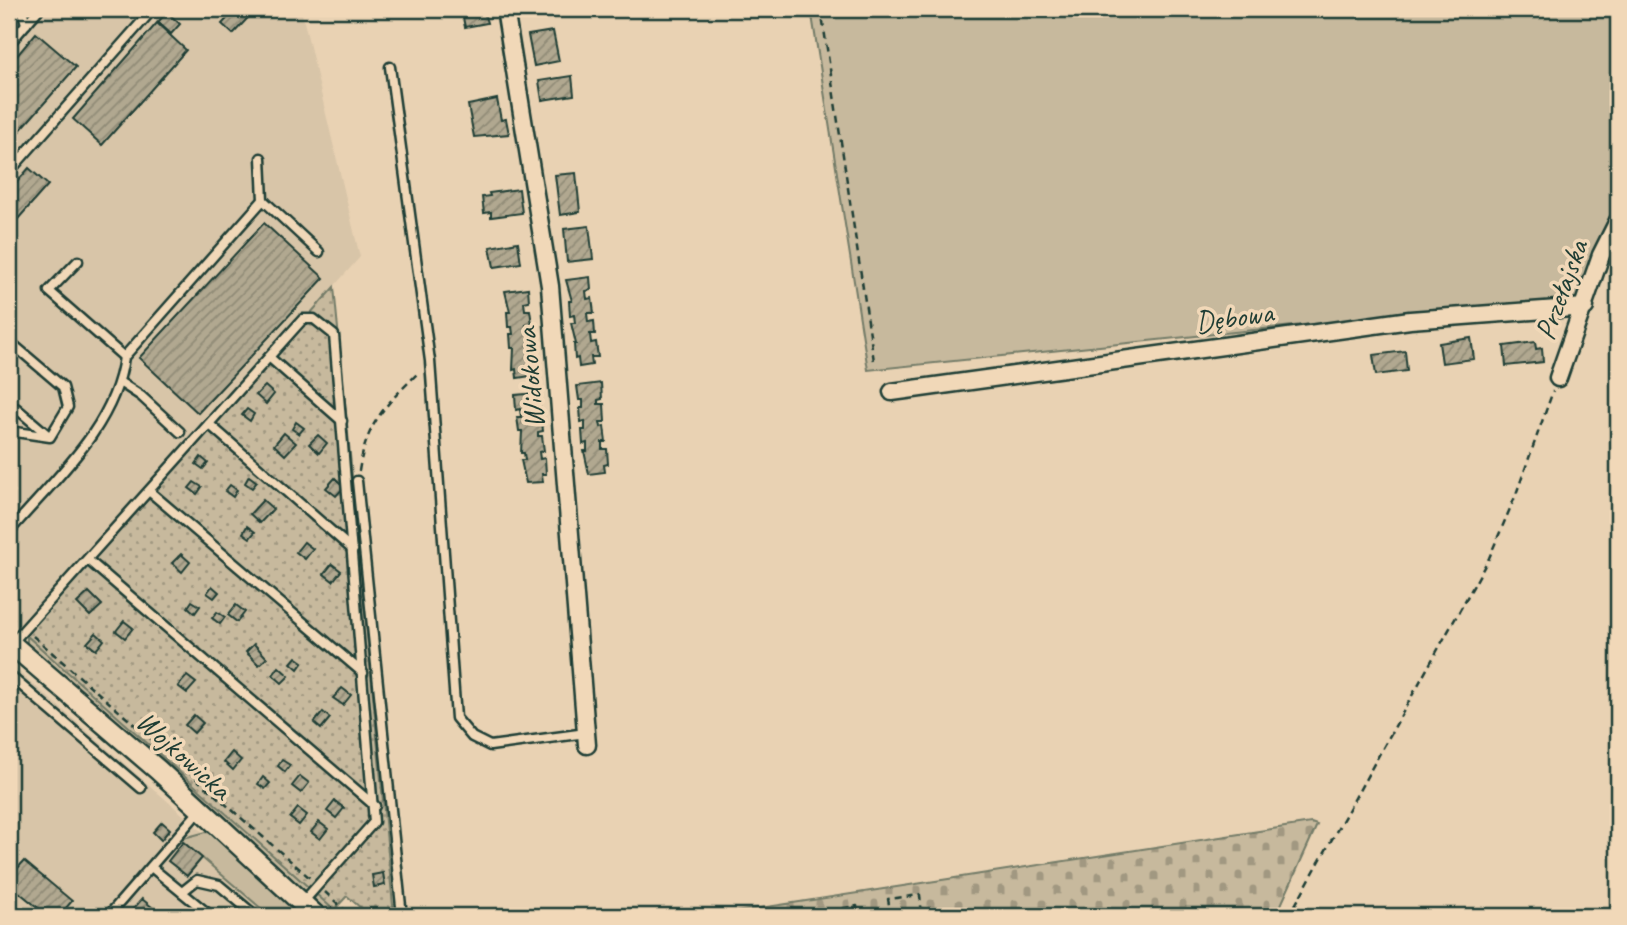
<svg xmlns="http://www.w3.org/2000/svg" width="1627" height="925" viewBox="0 0 1627 925" font-family="Caveat,sans-serif">
<style>
.built{fill:#d8c5a8}
.grass{fill:#c7b99d;stroke:#737b68;stroke-width:2}
.cemetery{fill:url(#cemetery-stones);stroke:#737b68;stroke-width:2}
.park{fill:url(#park-dots);stroke:#737b68;stroke-width:2}
.building{fill:url(#building-hatch);stroke:#1f3d34;stroke-width:2}
.lines{fill:none;stroke-linecap:round;stroke-linejoin:round}
.service-casing{stroke:#1f3d34;stroke-width:13}
.minor-casing{stroke:#1f3d34;stroke-width:21}
.tertiary-casing{stroke:#1f3d34;stroke-width:24}
.path{stroke:#1f3d34;stroke-width:2.5;stroke-dasharray:7 5;stroke-linecap:butt}
.service{stroke:#f1d8b8;stroke-width:8}
.minor{stroke:#f1d8b8;stroke-width:16}
.tertiary{stroke:#f1d8b8;stroke-width:19}
.labels{text-anchor:middle;dominant-baseline:central;stroke-width:7;stroke-linejoin:round;paint-order:stroke}
.street-label{font-size:30px;fill:#1f3d34;stroke:#f1d8b8}
</style>
<defs>
<pattern id="cemetery-stones" width="16" height="16" patternUnits="userSpaceOnUse" patternTransform="scale(1.75)"><rect width="16" height="16" fill="#c7b99d"/><path d="M2 7V4a2 2 0 0 1 4 0v3zM10 15v-3a2 2 0 0 1 4 0v3z" fill="#a19881"/></pattern>
<pattern id="park-dots" width="8" height="8" patternUnits="userSpaceOnUse" patternTransform="scale(1.75)"><rect width="8" height="8" fill="#c7b99d"/><path d="M2 2h.1M6 6h.1" fill="none" stroke="#a19881" stroke-width="1.8" stroke-linecap="round"/></pattern>
<pattern id="building-hatch" width="6" height="6" patternUnits="userSpaceOnUse" patternTransform="scale(1.75)"><rect width="6" height="6" fill="#b1a890"/><path d="M-1 1l2-2M0 6l6-6M5 7l2-2" fill="none" stroke="#8f8a76"/></pattern>
</defs>
<rect width="100%" height="100%" fill="#e9d2b3"/>
<filter id="ink" filterUnits="userSpaceOnUse"><feTurbulence type="fractalNoise" baseFrequency=".0143" numOctaves="2"/><feDisplacementMap in="SourceGraphic" scale="14" xChannelSelector="R" yChannelSelector="G"/><feConvolveMatrix kernelMatrix="1 2 1 2 8 2 1 2 1" color-interpolation-filters="sRGB"/></filter>
<g filter="url(#ink)">
<g class="built">
<polygon points="9,9 301,9 360,257 25,634 9,620 9,501 17,491 9,484"/>
<polygon points="9,663 212,840 296,916 9,916"/>
</g>
<g class="grass">
<polygon points="811,9 1618,9 1618,207 1582,304 1466,308 868,370"/>
<polygon points="27,636 313,886 306,891 301,889 168,766 27,645"/>
<polygon points="206,832 213,833 302,916 270,916 180,839"/>
<polygon points="319,891 345,916 330,916 314,899"/>
</g>
<polygon class="cemetery" points="1311,823 1317,825 1276,916 709,916"/>
<polygon class="park" points="334,287 394,916 370,916 347,896 334,910 25,634"/>
<g class="building">
<polygon points="236,9 256,9 233,34 222,24"/>
<polygon points="461,9 483,9 487,23 465,27"/>
<polygon points="533,9 551,9 552,10 534,14"/>
<polygon points="167,12 180,24 171,34 158,22"/>
<polygon points="157,23 186,50 102,145 73,119"/>
<polygon points="553,31 559,61 534,66 528,35"/>
<polygon points="36,33 76,67 9,143 9,65"/>
<polygon points="572,76 574,95 542,100 539,81"/>
<polygon points="497,99 501,120 506,119 509,134 474,137 468,105"/>
<polygon points="29,168 48,185 9,229 9,191"/>
<polygon points="576,173 580,212 560,215 555,175"/>
<polygon points="519,189 522,213 491,217 491,212 484,213 482,197 490,196 489,193"/>
<polygon points="264,223 324,278 198,413 139,358"/>
<polygon points="589,226 593,259 567,262 564,229"/>
<polygon points="518,242 521,263 494,267 490,247"/>
<polygon points="590,277 591,290 586,291 587,299 592,298 594,313 587,313 588,322 594,321 595,334 590,334 591,343 596,342 598,357 591,357 592,365 579,367 578,358 575,359 574,344 576,344 571,323 575,323 574,315 570,316 569,301 572,301 566,280"/>
<polygon points="528,288 529,301 524,302 525,310 530,310 532,324 526,325 526,333 532,333 533,345 528,346 529,354 535,353 536,368 530,368 531,376 517,378 516,369 513,370 514,348 511,348 510,334 513,334 512,327 508,327 507,312 510,312 505,291"/>
<polygon points="1471,338 1474,359 1442,363 1439,343"/>
<polygon points="1535,342 1536,349 1542,348 1543,362 1506,366 1504,346"/>
<polygon points="1405,351 1407,371 1376,375 1373,355"/>
<polygon points="601,383 602,399 598,400 598,404 604,404 605,422 600,422 601,427 604,426 606,442 602,442 602,449 607,449 608,464 604,465 605,472 589,474 584,451 587,451 587,443 583,444 582,430 585,430 585,421 581,422 580,408 583,408 583,400 579,400 577,386"/>
<polygon points="265,386 274,394 266,404 256,395"/>
<polygon points="538,393 540,409 535,409 536,413 541,413 543,431 538,432 538,436 542,436 544,451 539,452 540,459 545,458 546,474 542,474 543,482 526,483 521,460 525,460 524,453 521,453 522,431 519,431 517,417 521,417 520,409 516,410 515,395"/>
<polygon points="247,409 254,414 250,421 242,415"/>
<polygon points="296,422 304,428 299,434 292,429"/>
<polygon points="284,433 296,443 285,455 274,445"/>
<polygon points="318,435 327,443 319,453 309,444"/>
<polygon points="201,457 208,463 203,469 196,464"/>
<polygon points="249,476 257,482 252,488 245,483"/>
<polygon points="335,478 344,487 336,496 326,488"/>
<polygon points="194,482 202,487 197,494 189,488"/>
<polygon points="230,485 237,490 233,497 225,491"/>
<polygon points="263,500 273,509 260,523 250,514"/>
<polygon points="247,526 255,532 250,538 243,533"/>
<polygon points="304,542 313,549 305,559 296,552"/>
<polygon points="181,554 190,562 182,572 172,563"/>
<polygon points="332,564 341,571 333,581 324,574"/>
<polygon points="212,586 219,592 214,598 207,593"/>
<polygon points="89,592 102,605 90,616 77,603"/>
<polygon points="192,601 200,606 195,613 188,607"/>
<polygon points="236,605 245,612 237,622 228,615"/>
<polygon points="217,612 225,617 220,624 212,618"/>
<polygon points="124,621 133,628 125,638 116,631"/>
<polygon points="96,633 104,640 96,650 87,643"/>
<polygon points="254,644 267,658 259,665 246,652"/>
<polygon points="296,657 303,662 298,669 291,663"/>
<polygon points="279,667 289,676 282,683 273,675"/>
<polygon points="187,676 196,683 187,693 178,686"/>
<polygon points="342,688 351,695 343,705 333,698"/>
<polygon points="323,712 330,718 321,729 314,723"/>
<polygon points="194,715 203,723 194,733 185,725"/>
<polygon points="232,752 241,760 233,770 224,762"/>
<polygon points="282,760 290,765 285,772 278,766"/>
<polygon points="300,776 309,783 301,793 292,786"/>
<polygon points="263,777 270,783 265,789 258,784"/>
<polygon points="335,801 344,808 336,818 327,811"/>
<polygon points="298,808 307,815 299,825 290,818"/>
<polygon points="162,822 170,829 161,840 153,832"/>
<polygon points="319,822 328,829 320,839 311,832"/>
<polygon points="183,842 202,858 187,876 168,861"/>
<polygon points="24,861 72,901 59,916 48,916 9,884 9,878"/>
<polygon points="383,873 385,885 374,887 372,875"/>
<polygon points="142,899 163,916 127,916"/>
</g>
<g class="lines">
<defs>
<g id="service">
<polyline points="22,9 26,24"/>
<polyline points="9,44 39,9"/>
<polyline points="390,67 430,361 456,718 472,737 490,746 586,733"/>
<polyline points="9,172 153,9"/>
<polyline points="263,200 319,252"/>
<polyline points="78,261 49,291 124,357"/>
<polyline points="9,341 63,387 68,407 50,437 9,431"/>
<polyline points="269,357 342,421"/>
<polyline points="121,383 141,396 180,432"/>
<polyline points="16,408 49,436"/>
<polyline points="209,424 353,550"/>
<polyline points="357,481 402,916"/>
<polyline points="149,491 363,673"/>
<path d="M9,532C53,480 115,428 124,357L263,200L261,158"/>
<polyline points="88,560 375,806"/>
<polyline points="11,644 303,319 314,319 334,335 374,822 302,903"/>
<polyline points="9,675 141,788"/>
<polyline points="151,867 211,916"/>
<polyline points="182,892 197,880 219,885 256,916"/>
<polyline points="9,908 18,916"/>
<polyline points="108,916 201,809"/>
</g>
<g id="minor">
<polyline points="505,9 550,286 587,745"/>
<polyline points="1558,378 1601,255 1618,221"/>
<polyline points="892,392 1410,320 1585,307"/>
</g>
<polyline id="tertiary" points="9,642 158,770 316,916"/>
</defs>
<use href="#service" class="service-casing"/>
<use href="#minor" class="minor-casing"/>
<use href="#tertiary" class="tertiary-casing"/>
<g class="path">
<polyline points="821,9 874,361"/>
<path d="M359,471C367,421 385,406 419,372"/>
<polyline points="9,615 17,622"/>
<polyline points="33,636 310,878"/>
<polyline points="325,892 351,916"/>
<polyline points="1005,909 1006,916"/>
<polyline points="776,916 789,916"/>
<polyline points="823,916 823,912 857,906 858,916"/>
<polyline points="891,916 888,899 920,895 922,916"/>
<polyline points="1289,916 1489,558 1515,497 1553,391"/>
</g>
<use href="#service" class="service"/>
<use href="#minor" class="minor"/>
<use href="#tertiary" class="tertiary"/>
</g>
</g>
<g class="labels">
<g class="street-label">
<text transform="translate(1561 290) rotate(-70)">Przełajska</text>
<text transform="translate(1234 317) rotate(-8)">Dębowa</text>
<text transform="translate(530 378) rotate(-95)">Widokowa</text>
<text transform="translate(184 755) rotate(42)">Wojkowicka</text>
</g>
</g>
<rect width="1627" height="925" fill="none" stroke="#f1d8b8" stroke-width="35"/>
<rect x="18" y="18" width="1592" height="890" fill="none" stroke="#1f3d34" stroke-width="2.5" filter="url(#ink)"/>
</svg>
